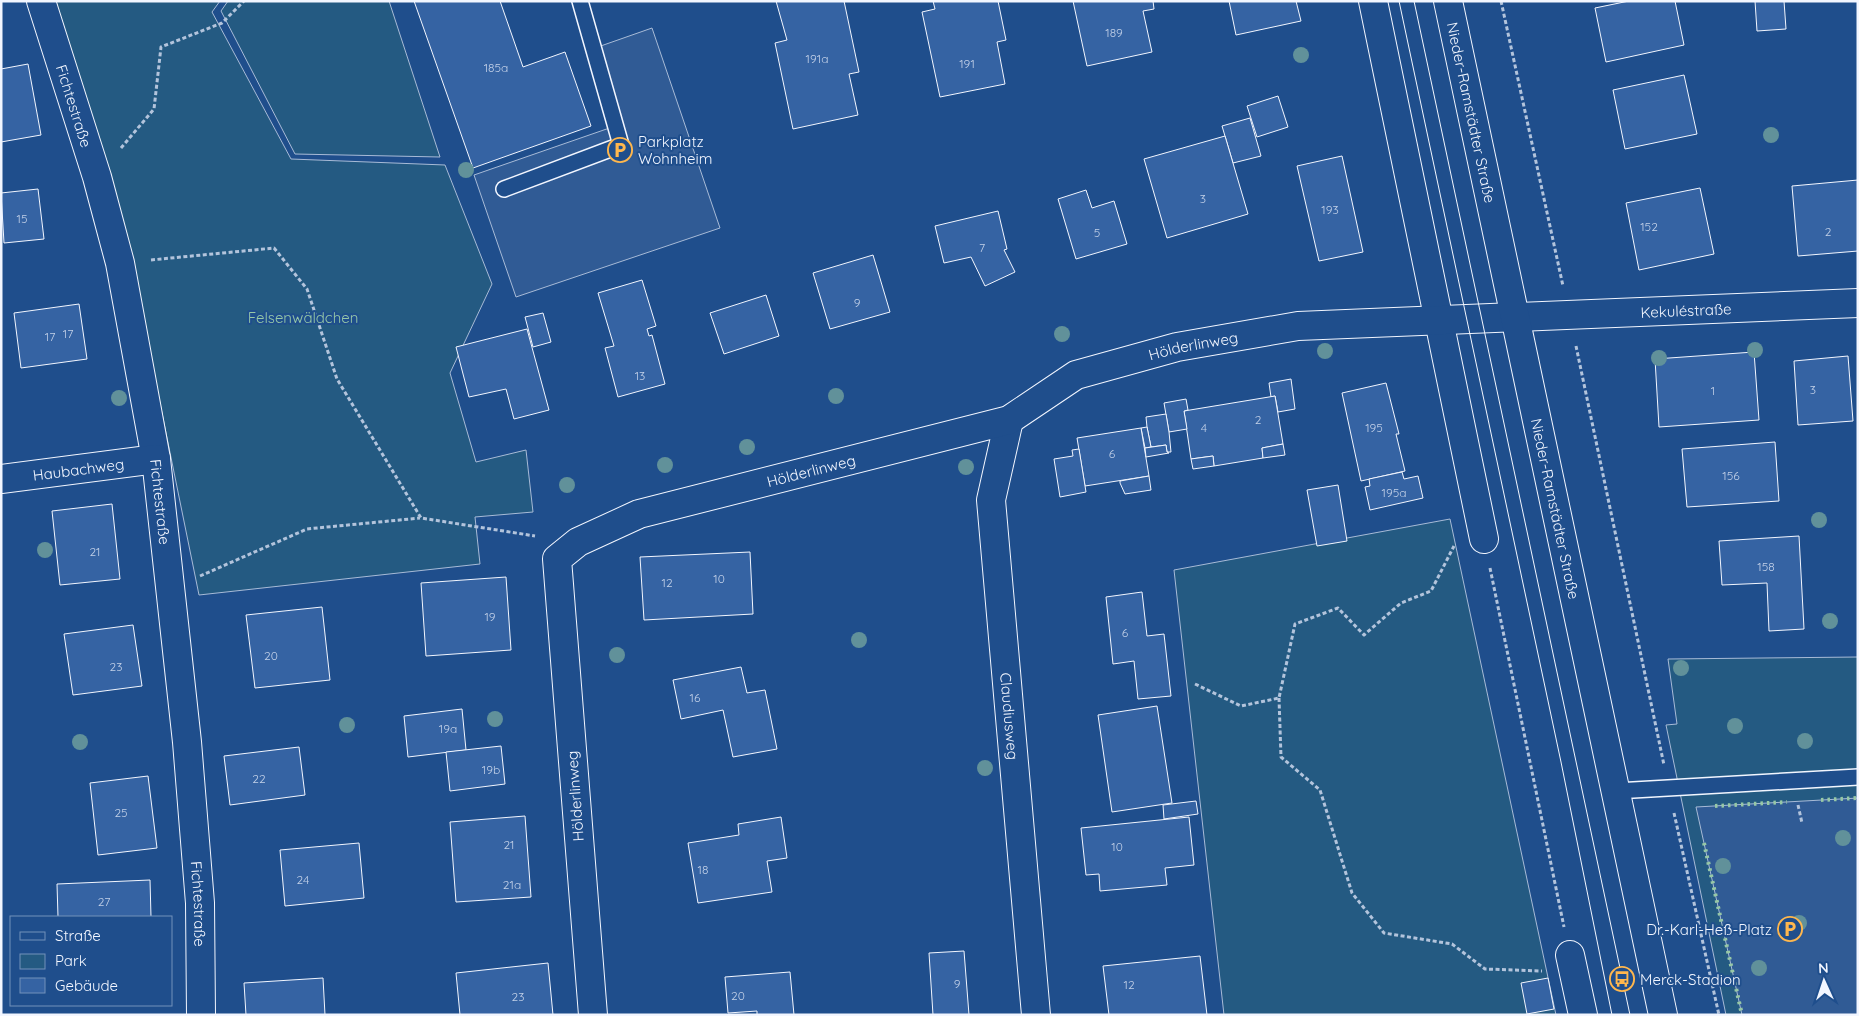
<svg xmlns="http://www.w3.org/2000/svg" width="1859" height="1016" viewBox="0 0 1859 1016" font-family="Quicksand,sans-serif">
<style>
.green{fill:#245a82;stroke:#a8bbd7}
.parking{fill:#305b95;stroke:#a8bbd7}
.building{fill:#3563a3;stroke:#f2f6ff}
.lines{fill:none;stroke-linecap:round;stroke-linejoin:round}
.lane-casing{stroke:#f2f6ff;stroke-width:18}
.street-casing{stroke:#f2f6ff;stroke-width:30}
.primary-casing{stroke:#f2f6ff;stroke-width:30}
.path{stroke:#b3c4dc;stroke-width:3;stroke-dasharray:4 2.5;stroke-linecap:butt}
.lane{stroke:#1f4e8c;stroke-width:15}
.street{stroke:#1f4e8c;stroke-width:28}
.primary{stroke:#1f4e8c;stroke-width:28}
.tram{stroke:#f2f6ff;stroke-width:1}
.hedge{stroke:#97c8a6;stroke-width:4;stroke-dasharray:2.5 4;stroke-linecap:butt}
.tree{fill:#61919a}
.labels{text-anchor:middle;dominant-baseline:central;stroke-width:4;stroke-linejoin:round;paint-order:stroke}
.number-label{font-size:12px;fill:#c3d1e8}
.street-label{font-size:15px;fill:#f2f6ff;stroke:#1f4e8c}
.poi-label{font-size:15px;fill:#f2f6ff;stroke:#1f4e8c;text-anchor:start}
.park-label{font-size:15px;fill:#97c8a6;stroke:#1f4e8c}
</style>
<rect width="100%" height="100%" fill="#1f4e8c"/>
<g class="green">
<polygon points="55,1 220,1 212,12 291,159 445,165 492,284 450,373 476,462 526,450 533,512 475,517 480,564 199,595 153,369 70,47"/>
<polygon points="228,1 389,1 440,157 295,154 221,11"/>
<polygon points="1450,519 1556,1015 1224,1015 1174,570"/>
<polygon points="1858,657 1858,1015 1726,1015 1666,725 1677,724 1668,659"/>
</g>
<g class="parking">
<polygon points="652,28 720,228 516,297 474,175 621,124 595,48"/>
<polygon points="1858,798 1858,1015 1742,1015 1696,807"/>
</g>
<g class="building">
<polygon points="414,1 500,1 523,67 565,52 591,126 473,168"/>
<polygon points="776,1 844,1 859,72 849,74 858,115 793,129 775,43 787,40"/>
<polygon points="933,1 998,1 1006,40 997,42 1005,84 940,97 922,12 935,9"/>
<polygon points="1073,1 1153,1 1154,9 1143,11 1152,52 1087,66"/>
<polygon points="1229,1 1296,1 1301,21 1236,35"/>
<polygon points="1629,1 1675,1 1684,45 1606,62 1595,8"/>
<polygon points="1755,1 1784,1 1786,29 1757,31"/>
<polygon points="28,64 41,135 1,142 1,69"/>
<polygon points="1684,75 1697,134 1625,149 1613,90"/>
<polygon points="1278,96 1288,127 1257,137 1247,106"/>
<polygon points="1250,118 1261,156 1233,163 1222,126"/>
<polygon points="1225,136 1248,214 1167,238 1144,159"/>
<polygon points="1342,156 1363,252 1319,261 1297,166"/>
<polygon points="1858,180 1858,251 1798,256 1792,186"/>
<polygon points="1700,188 1714,254 1639,270 1626,203"/>
<polygon points="38,189 44,239 4,243 1,193"/>
<polygon points="1086,190 1092,208 1114,201 1127,244 1076,259 1058,199"/>
<polygon points="998,211 1007,249 1004,250 1015,272 985,286 971,257 944,263 935,226"/>
<polygon points="873,255 890,312 830,329 813,273"/>
<polygon points="642,280 656,326 647,329 649,336 652,335 665,384 618,397 605,348 614,346 598,293"/>
<polygon points="766,295 779,336 724,354 710,313"/>
<polygon points="79,304 87,359 21,368 14,313"/>
<polygon points="543,313 551,342 533,347 525,317"/>
<polygon points="527,329 549,410 514,419 506,389 469,397 456,347"/>
<polygon points="1754,352 1759,420 1659,427 1655,359"/>
<polygon points="1848,356 1853,421 1798,425 1794,361"/>
<polygon points="1291,379 1295,409 1278,412 1275,396 1271,397 1269,383"/>
<polygon points="1386,383 1399,434 1396,434 1405,471 1361,481 1342,393"/>
<polygon points="1275,396 1283,444 1262,448 1263,458 1214,466 1213,456 1191,459 1184,411"/>
<polygon points="1186,399 1188,410 1184,411 1187,429 1169,432 1164,403"/>
<polygon points="1166,414 1169,432 1171,452 1167,452 1166,445 1151,447 1147,427 1146,417"/>
<polygon points="1147,427 1151,447 1145,448 1141,428"/>
<polygon points="1141,428 1149,476 1085,486 1077,438"/>
<polygon points="1775,442 1779,501 1687,507 1682,449"/>
<polygon points="1283,444 1285,455 1263,458 1262,448"/>
<polygon points="1166,445 1167,452 1169,453 1146,457 1145,448"/>
<polygon points="1079,449 1086,492 1060,497 1054,459 1073,456 1072,450"/>
<polygon points="1213,456 1214,466 1193,469 1191,459"/>
<polygon points="1402,472 1404,479 1418,476 1423,498 1370,510 1365,487 1370,486 1369,479"/>
<polygon points="1149,476 1151,490 1125,494 1120,483 1120,481"/>
<polygon points="1338,485 1347,541 1317,546 1307,490"/>
<polygon points="112,504 120,579 60,585 52,511"/>
<polygon points="1799,536 1804,629 1769,631 1767,583 1722,585 1719,541"/>
<polygon points="750,552 753,614 644,620 640,557"/>
<polygon points="506,577 511,650 426,656 421,583"/>
<polygon points="1142,592 1147,636 1164,634 1171,696 1138,699 1134,661 1113,664 1106,597"/>
<polygon points="322,607 330,680 255,688 246,615"/>
<polygon points="133,625 142,686 73,695 64,634"/>
<polygon points="741,667 747,693 765,690 777,749 733,757 723,710 681,719 673,680"/>
<polygon points="1157,706 1172,803 1112,812 1098,715"/>
<polygon points="462,709 466,750 408,757 404,716"/>
<polygon points="501,746 505,784 450,791 446,752"/>
<polygon points="299,747 305,795 230,805 224,756"/>
<polygon points="148,776 157,848 98,855 90,783"/>
<polygon points="1196,801 1198,814 1164,819 1163,805"/>
<polygon points="525,816 531,897 456,902 450,822"/>
<polygon points="781,817 787,858 767,861 772,892 698,903 688,843 739,835 738,824"/>
<polygon points="1189,817 1194,865 1165,868 1167,885 1100,891 1099,874 1086,875 1081,828"/>
<polygon points="359,843 364,898 285,906 280,850"/>
<polygon points="150,880 151,917 58,917 57,884"/>
<polygon points="964,951 969,1015 933,1015 929,953"/>
<polygon points="1200,956 1207,1015 1109,1015 1103,966"/>
<polygon points="548,963 553,1015 460,1015 456,973"/>
<polygon points="790,972 794,1015 757,1015 757,1011 728,1013 725,977"/>
<polygon points="323,978 325,1015 246,1015 244,983"/>
<polygon points="1548,978 1554,1009 1527,1014 1521,983"/>
</g>
<g class="lines">
<defs>
<g id="lane">
<polyline points="504,189 621,145 580,1"/>
<polyline points="1616,791 1858,777"/>
</g>
<g id="street">
<path id="s1" d="M41,1L97,177L120,263L156,459L187,742L200,903L201,1015"/>
<polyline points="1373,1 1484,539"/>
<path id="s2" d="M1009,420L991,500L1036,1015"/>
<path id="s3" d="M1,479L156,459"/>
<polyline points="1570,955 1583,1015"/>
<path id="s4" d="M593,1015L557,559L578,542L639,514L1009,420L1076,375L1177,347L1298,326L1858,303"/>
</g>
<g id="primary">
<path id="s5" d="M1448,1L1663,1015"/>
</g>
</defs>
<use href="#lane" class="lane-casing"/>
<use href="#street" class="street-casing"/>
<use href="#primary" class="primary-casing"/>
<g class="path">
<polyline points="1501,1 1563,286"/>
<polyline points="121,148 154,109 161,47 222,23 244,1"/>
<polyline points="151,260 274,248 307,289 337,379 421,518 535,536"/>
<polyline points="1576,346 1664,765"/>
<polyline points="1490,568 1564,927"/>
<polyline points="200,576 307,529 420,518"/>
<polyline points="1195,684 1241,706 1279,698 1295,624 1338,608 1364,635 1401,603 1431,591 1454,546"/>
<polyline points="1279,698 1281,757 1320,790 1352,893 1384,933 1452,944 1485,969 1542,971"/>
<polyline points="1798,805 1802,823"/>
<polyline points="1674,813 1719,1015"/>
</g>
<use href="#lane" class="lane"/>
<use href="#street" class="street"/>
<use href="#primary" class="primary"/>
<g class="tram">
<polyline points="1399,1 1561,762 1612,1015"/>
<polyline points="1414,1 1630,1015"/>
</g>
<g class="hedge">
<polyline points="1821,800 1858,798"/>
<polyline points="1715,806 1787,802"/>
<polyline points="1704,843 1742,1015"/>
</g>
</g>
<g class="tree">
<circle cx="1301" cy="55" r="8"/>
<circle cx="1771" cy="135" r="8"/>
<circle cx="466" cy="170" r="8"/>
<circle cx="1062" cy="334" r="8"/>
<circle cx="1755" cy="350" r="8"/>
<circle cx="1325" cy="351" r="8"/>
<circle cx="1659" cy="358" r="8"/>
<circle cx="836" cy="396" r="8"/>
<circle cx="119" cy="398" r="8"/>
<circle cx="747" cy="447" r="8"/>
<circle cx="665" cy="465" r="8"/>
<circle cx="966" cy="467" r="8"/>
<circle cx="567" cy="485" r="8"/>
<circle cx="1819" cy="520" r="8"/>
<circle cx="45" cy="550" r="8"/>
<circle cx="1830" cy="621" r="8"/>
<circle cx="859" cy="640" r="8"/>
<circle cx="617" cy="655" r="8"/>
<circle cx="1681" cy="668" r="8"/>
<circle cx="495" cy="719" r="8"/>
<circle cx="347" cy="725" r="8"/>
<circle cx="1735" cy="726" r="8"/>
<circle cx="1805" cy="741" r="8"/>
<circle cx="80" cy="742" r="8"/>
<circle cx="985" cy="768" r="8"/>
<circle cx="1843" cy="838" r="8"/>
<circle cx="1723" cy="866" r="8"/>
<circle cx="1799" cy="923" r="8"/>
<circle cx="1759" cy="968" r="8"/>
</g>
<defs>
<symbol id="parking-ring" viewBox="-11 -11 22 22"><circle r="9.5" fill="#1f4e8c" stroke="#ffb74d" stroke-width="1.5"/><path d="M-3.5-5.5H1a3.5 3.5 0 0 1 0 7H-1V5.5H-3.5ZM-1-3.4V-.6H.8a1.4 1.4 0 0 0 0-2.8Z" fill="#ffb74d"/></symbol>
<symbol id="bus-ring" viewBox="-11 -11 22 22"><circle r="9.5" fill="#1f4e8c" stroke="#ffb74d" stroke-width="1.5"/><path d="M-5-6H5V4H4V6H2V4H-2V6H-4V4H-5ZM-3.5-4V0h7V-4ZM-3.5 1.2v1.5H-2V1.2ZM2 1.2v1.5H3.5V1.2Z" fill="#ffb74d"/></symbol>
</defs>
<g fill-rule="evenodd">
<use href="#parking-ring" x="606" y="136" width="28" height="28"/>
<use href="#parking-ring" x="1776" y="915" width="28" height="28"/>
<use href="#bus-ring" x="1608" y="965" width="28" height="28"/>
</g>
<g class="labels">
<g class="number-label">
<text x="1114" y="32">189</text>
<text x="817" y="58">191a</text>
<text x="967" y="63">191</text>
<text x="496" y="67">185a</text>
<text x="1203" y="198">3</text>
<text x="1330" y="209">193</text>
<text x="22" y="218">15</text>
<text x="1649" y="226">152</text>
<text x="1828" y="231">2</text>
<text x="1097" y="232">5</text>
<text x="982" y="247">7</text>
<text x="857" y="302">9</text>
<text x="68" y="333">17</text>
<text x="50" y="336">17</text>
<text x="640" y="375">13</text>
<text x="1813" y="389">3</text>
<text x="1713" y="390">1</text>
<text x="1258" y="419">2</text>
<text x="1204" y="427">4</text>
<text x="1374" y="427">195</text>
<text x="1112" y="453">6</text>
<text x="1731" y="475">156</text>
<text x="1394" y="492">195a</text>
<text x="95" y="551">21</text>
<text x="1766" y="566">158</text>
<text x="719" y="578">10</text>
<text x="667" y="582">12</text>
<text x="490" y="616">19</text>
<text x="1125" y="632">6</text>
<text x="271" y="655">20</text>
<text x="116" y="666">23</text>
<text x="695" y="697">16</text>
<text x="448" y="728">19a</text>
<text x="491" y="769">19b</text>
<text x="259" y="778">22</text>
<text x="121" y="812">25</text>
<text x="509" y="844">21</text>
<text x="1117" y="846">10</text>
<text x="703" y="869">18</text>
<text x="303" y="879">24</text>
<text x="512" y="884">21a</text>
<text x="104" y="901">27</text>
<text x="957" y="983">9</text>
<text x="1129" y="984">12</text>
<text x="738" y="995">20</text>
<text x="518" y="996">23</text>
</g>
<g class="street-label">
<text stroke="none"><textPath href="#s1" startOffset="110">Fichtestraße</textPath></text>
<text stroke="none"><textPath href="#s5" startOffset="114">Nieder-Ramstädter Straße</textPath></text>
<text stroke="none"><textPath href="#s4" startOffset="1630">Kekuléstraße</textPath></text>
<text stroke="none"><textPath href="#s4" startOffset="1135">Hölderlinweg</textPath></text>
<text stroke="none"><textPath href="#s3" startOffset="78">Haubachweg</textPath></text>
<text stroke="none"><textPath href="#s4" startOffset="729">Hölderlinweg</textPath></text>
<text stroke="none"><textPath href="#s1" startOffset="516">Fichtestraße</textPath></text>
<text stroke="none"><textPath href="#s5" startOffset="519">Nieder-Ramstädter Straße</textPath></text>
<text stroke="none"><textPath href="#s2" startOffset="299">Claudiusweg</textPath></text>
<text transform="translate(575 796) rotate(-94)">Hölderlinweg</text>
<text stroke="none"><textPath href="#s1" startOffset="920">Fichtestraße</textPath></text>
</g>
<g class="poi-label">
<text x="638" y="141">Parkplatz<tspan x="638" dy="17">Wohnheim</tspan></text>
<text x="1772" y="929" text-anchor="end">Dr.-Karl-Heß-Platz</text>
<text x="1640" y="979">Merck-Stadion</text>
</g>
<g class="park-label">
<text x="303" y="317">Felsenwäldchen</text>
</g>
</g>
<rect width="1859" height="1016" fill="none" stroke="#f2f6ff" stroke-width="5"/>
<rect x="10" y="916" width="162" height="90" fill="#1f4e8c" stroke="#7391ba"/>
<rect x="20" y="932" width="25" height="8" fill="#1f4e8c" stroke="#7391ba"/>
<text x="55" y="941" font-size="15" fill="#f2f6ff">Straße</text>
<rect x="20" y="954" width="25" height="15" fill="#245a82" stroke="#7391ba"/>
<text x="55" y="966" font-size="15" fill="#f2f6ff">Park</text>
<rect x="20" y="978" width="25" height="15" fill="#3563a3" stroke="#7391ba"/>
<text x="55" y="991" font-size="15" fill="#f2f6ff">Gebäude</text>
<g transform="translate(1824 981) rotate(357)" stroke="#1f4e8c" stroke-width="4" paint-order="stroke">
<path d="M0-4L9 19L0 12L-9 19Z" fill="#f2f6ff"/>
<text y="-8" font-size="14" font-weight="bold" text-anchor="middle" fill="#f2f6ff">N</text>
</g>
</svg>
